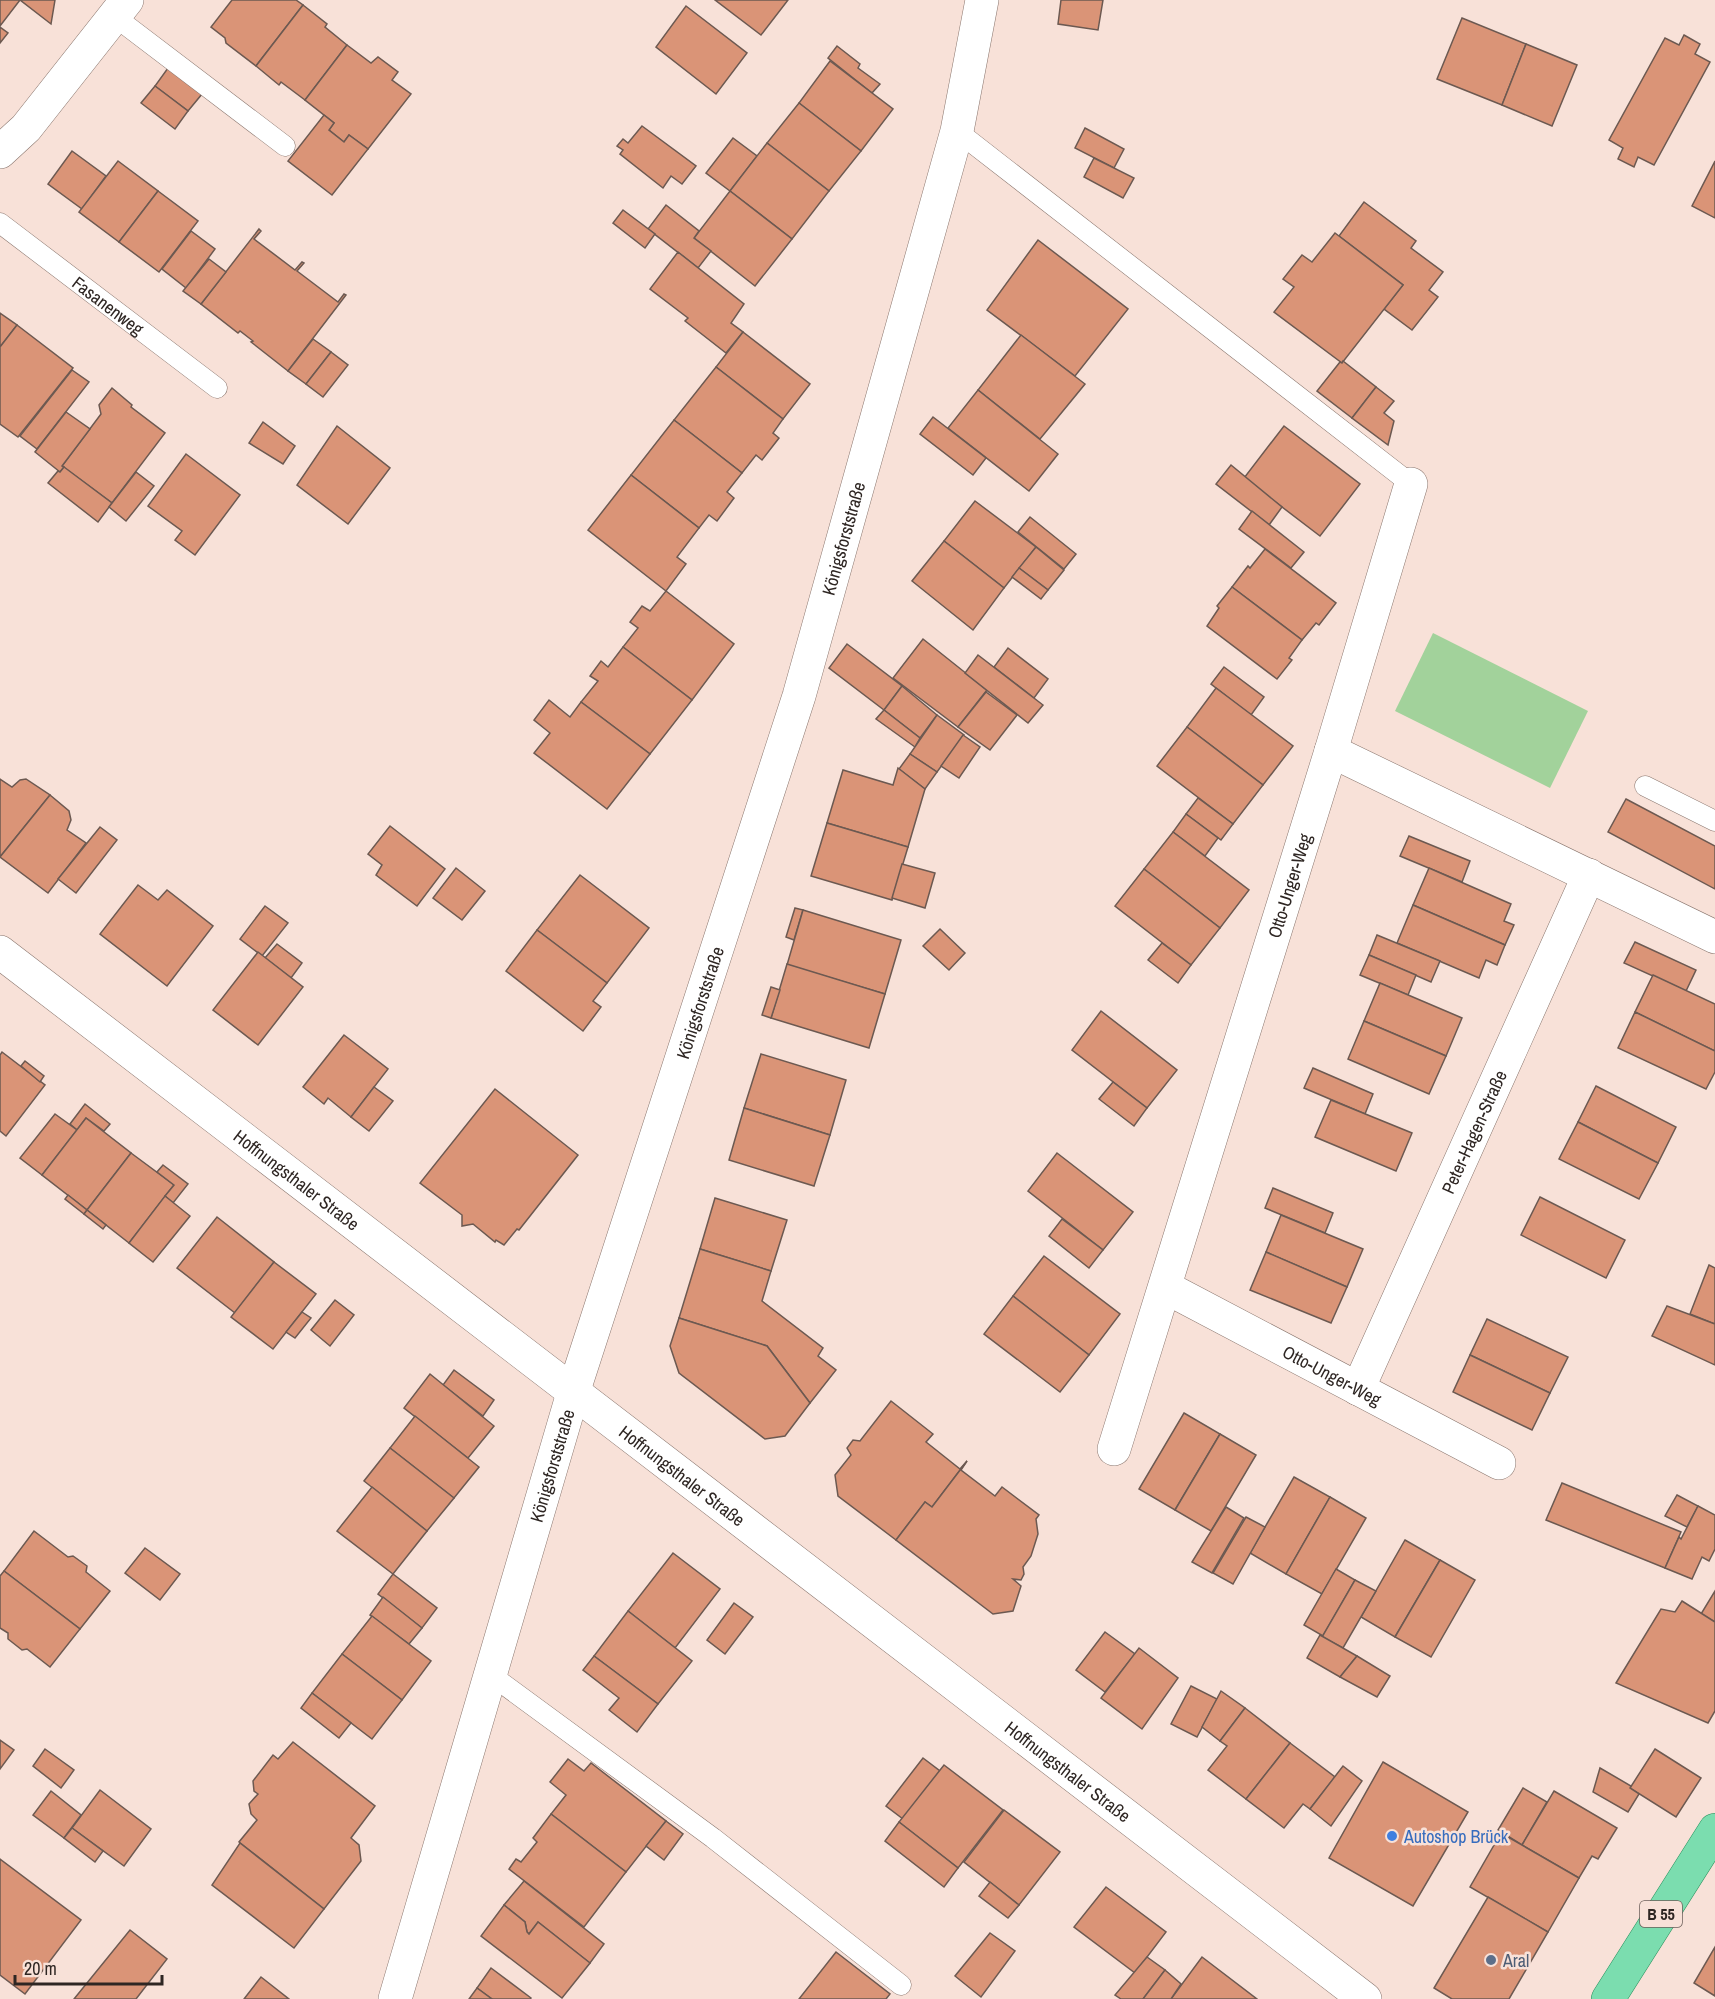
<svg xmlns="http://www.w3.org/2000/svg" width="1715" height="1999" viewBox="0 0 1715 1999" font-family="'Archivo Narrow',sans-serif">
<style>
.green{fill:#a2d29b}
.building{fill:#da9477;stroke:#6c5951;stroke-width:1.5}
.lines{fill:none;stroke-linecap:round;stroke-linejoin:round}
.lane-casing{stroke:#8a766e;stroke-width:21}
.street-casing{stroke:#8a766e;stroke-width:34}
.primary-casing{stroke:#278f5c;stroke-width:34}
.lane{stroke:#fff;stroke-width:20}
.street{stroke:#fff;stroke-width:33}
.primary{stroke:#7bddaf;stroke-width:33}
.shop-dot{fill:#3f7fe0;stroke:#f8e1d8;stroke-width:2}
.service-dot{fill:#5c6f8a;stroke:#f8e1d8;stroke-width:2}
.labels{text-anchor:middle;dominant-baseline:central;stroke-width:5;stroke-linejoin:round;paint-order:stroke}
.shield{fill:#f8e1d8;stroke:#6b5e59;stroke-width:1.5}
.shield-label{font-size:16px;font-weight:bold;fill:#2e2623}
.street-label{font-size:18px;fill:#2e2623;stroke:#f8e1d8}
.shop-label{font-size:18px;fill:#366cbe;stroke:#f8e1d8;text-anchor:start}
.service-label{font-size:18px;fill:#4e5e75;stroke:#f8e1d8;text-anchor:start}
</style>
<rect width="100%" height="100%" fill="#f8e1d8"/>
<polygon class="green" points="1433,633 1588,711 1550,788 1395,711"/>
<g class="building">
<polygon points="0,0 20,0 0,26"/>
<polygon points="20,0 55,0 51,24"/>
<polygon points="232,0 296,0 303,5 256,66 226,43 225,38 211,27"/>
<polygon points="715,0 788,0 761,35"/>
<polygon points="1061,0 1103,0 1098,30 1058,24"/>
<polygon points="303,5 327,24 325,27 347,45 305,100 281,82 279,85 256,66"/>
<polygon points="686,6 747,53 716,94 656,47"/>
<polygon points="1462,18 1526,44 1502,105 1437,79"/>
<polygon points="0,27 8,33 0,43"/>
<polygon points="1684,35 1700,44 1695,54 1710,62 1654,165 1638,157 1634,167 1618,159 1623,148 1609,140 1665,38 1679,45"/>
<polygon points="1526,44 1577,65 1552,126 1502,105"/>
<polygon points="347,45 371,63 378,57 398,72 392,80 411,94 368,149 349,135 344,142 329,130 334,123 305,100"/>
<polygon points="837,46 860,64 858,68 880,84 872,93 828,58"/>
<polygon points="830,61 893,109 861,151 799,103"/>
<polygon points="168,68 202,94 188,111 155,86"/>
<polygon points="155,86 188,111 175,129 141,103"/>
<polygon points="799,103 861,151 829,191 767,143"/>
<polygon points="324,115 334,123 329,130 344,142 349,135 368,149 332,195 288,161"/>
<polygon points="642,126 696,166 682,184 671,176 663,188 620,154 623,150 617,146 623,139 628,143"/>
<polygon points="1085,128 1124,149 1114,168 1075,148"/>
<polygon points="733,138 757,156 730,191 706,173"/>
<polygon points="767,143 829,191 792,239 730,191"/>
<polygon points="72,151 106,176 82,209 48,184"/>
<polygon points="1094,158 1134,178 1123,198 1084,177"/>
<polygon points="118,161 158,191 119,242 79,212"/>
<polygon points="1715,161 1715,218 1692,206"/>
<polygon points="158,191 198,221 159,272 119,242"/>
<polygon points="730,191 792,239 755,286 694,238"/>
<polygon points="1364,202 1416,241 1411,248 1443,272 1429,290 1438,297 1412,330 1384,309 1403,285 1339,236"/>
<polygon points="666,205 699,231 694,238 711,251 698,268 648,229"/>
<polygon points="623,210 655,234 645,248 613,223"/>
<polygon points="259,229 261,231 254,239 295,270 302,262 304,263 297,271 338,302 344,294 346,295 288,371 251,342 253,341 240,331 238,333 201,304"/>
<polygon points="191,231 215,249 186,288 162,269"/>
<polygon points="1335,233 1403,285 1342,363 1274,312 1294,287 1283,279 1302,255 1312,262"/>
<polygon points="1038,240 1128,309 1075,376 987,310"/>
<polygon points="678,252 744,304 731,323 743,332 726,353 685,321 688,318 650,289"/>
<polygon points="209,259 226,272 201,304 183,291"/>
<polygon points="0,313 17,325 0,347"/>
<polygon points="17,325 73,368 18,437 0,424 0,347"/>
<polygon points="743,332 810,384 783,419 716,367"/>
<polygon points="1021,335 1085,384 1040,439 978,390"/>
<polygon points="313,339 331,352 306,384 288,371"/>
<polygon points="331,352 348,365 323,397 306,384"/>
<polygon points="1343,361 1376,387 1352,418 1317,391 1340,362 1342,363"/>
<polygon points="716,367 783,419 773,433 779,438 762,460 756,455 742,473 674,420"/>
<polygon points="72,370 89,382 37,449 20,436"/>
<polygon points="1376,387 1394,401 1384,413 1394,421 1388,445 1352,418"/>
<polygon points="112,388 132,405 131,407 165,433 112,503 62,466 101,414 99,405"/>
<polygon points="978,390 1058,454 1029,491 948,428"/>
<polygon points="66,412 90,429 62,466 64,467 60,472 35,452"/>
<polygon points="933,417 986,458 973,475 920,434"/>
<polygon points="674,420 742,473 727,492 734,498 717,521 709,515 699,528 631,475"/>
<polygon points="263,422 295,446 283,464 249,443"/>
<polygon points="337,426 390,468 348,524 297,485"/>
<polygon points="1284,426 1360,484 1320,536 1244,478"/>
<polygon points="186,454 240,495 195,555 175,540 182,531 148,506"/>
<polygon points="1231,465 1282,507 1269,525 1216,484"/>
<polygon points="64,467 112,503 98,522 48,483 58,471 60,472"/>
<polygon points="136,472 154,486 126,521 109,507"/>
<polygon points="631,475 699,528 677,557 686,564 666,591 588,530"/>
<polygon points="975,501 1036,547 1004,588 944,541"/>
<polygon points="1252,511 1304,552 1291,568 1239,529"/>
<polygon points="1030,517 1076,554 1064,569 1018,532"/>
<polygon points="944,541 1004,588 973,630 912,581"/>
<polygon points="1036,547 1064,570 1048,590 1019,568"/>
<polygon points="1265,549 1336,603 1319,625 1316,623 1302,640 1232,587 1248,566 1250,568"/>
<polygon points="1019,568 1048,590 1041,599 1012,577"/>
<polygon points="1232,587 1302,640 1289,658 1292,660 1277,679 1207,626 1219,608 1217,606"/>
<polygon points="666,591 734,644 692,700 623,647 638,628 630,622 642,606 650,611"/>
<polygon points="923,639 987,690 958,727 893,678"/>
<polygon points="847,644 902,686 884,710 829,668"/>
<polygon points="623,647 692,700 650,754 581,702 598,681 590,676 601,661 608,667"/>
<polygon points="1008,648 1048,679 1034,698 994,667"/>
<polygon points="978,655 1043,705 1028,723 965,673"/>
<polygon points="1224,667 1264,697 1251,715 1211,684"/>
<polygon points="902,686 937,715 920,738 884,710"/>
<polygon points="1216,688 1293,746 1263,785 1187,727"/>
<polygon points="986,692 1017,715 990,750 958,727"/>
<polygon points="549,700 570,717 581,702 650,754 607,809 534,753 550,733 534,720"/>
<polygon points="884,710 920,738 915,747 876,719"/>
<polygon points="937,715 964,735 937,772 910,754"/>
<polygon points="1187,727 1263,785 1233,824 1157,766"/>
<polygon points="963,735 980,747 959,778 941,766"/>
<polygon points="910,754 937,772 925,789 899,769"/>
<polygon points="898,768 925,789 908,847 827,823 843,770 893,785"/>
<polygon points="0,779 12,787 20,780 26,779 50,795 0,857"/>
<polygon points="50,795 69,811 71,820 67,830 86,843 48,893 0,857"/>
<polygon points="1198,798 1233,824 1221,840 1186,814"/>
<polygon points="1626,799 1715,846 1715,889 1608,832"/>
<polygon points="1186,814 1218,838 1205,856 1173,832"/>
<polygon points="827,823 908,847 892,900 811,876"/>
<polygon points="390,826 445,869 417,906 376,875 382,865 368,854"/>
<polygon points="100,827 117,840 76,893 58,879"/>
<polygon points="1173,832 1249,890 1220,928 1144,869"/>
<polygon points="1409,836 1470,861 1462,882 1400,856"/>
<polygon points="902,864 935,873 925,908 892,898"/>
<polygon points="456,868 485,891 462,920 433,898"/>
<polygon points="1429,868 1511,904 1504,921 1514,925 1505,945 1413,905"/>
<polygon points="1144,869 1220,928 1191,965 1115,906"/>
<polygon points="580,875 649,928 607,983 537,930"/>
<polygon points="138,885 158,900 167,890 213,926 167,986 100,934"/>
<polygon points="1413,905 1505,945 1497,965 1486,960 1479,978 1397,943"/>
<polygon points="265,906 288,923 262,956 240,939"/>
<polygon points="795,908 803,910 794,940 786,937"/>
<polygon points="803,910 901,940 885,994 787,965"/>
<polygon points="940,929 965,953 949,970 923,946"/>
<polygon points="537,930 607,983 593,1001 601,1007 583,1031 506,971"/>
<polygon points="1377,935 1440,961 1431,982 1369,955"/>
<polygon points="1635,942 1696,970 1686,991 1624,963"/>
<polygon points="1162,943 1191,965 1178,983 1148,960"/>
<polygon points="277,944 302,963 291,978 265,958"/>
<polygon points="258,952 303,987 258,1045 213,1010"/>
<polygon points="1369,955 1416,975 1408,995 1360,975"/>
<polygon points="787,964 885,994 869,1048 771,1018"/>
<polygon points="1653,975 1715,1004 1715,1051 1635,1012"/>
<polygon points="1380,983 1462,1018 1446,1056 1364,1021"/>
<polygon points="771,987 780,990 771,1018 762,1015"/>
<polygon points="1101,1011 1177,1070 1147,1108 1072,1050"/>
<polygon points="1635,1012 1715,1051 1715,1072 1706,1089 1618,1048"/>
<polygon points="1364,1021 1446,1056 1429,1094 1348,1059"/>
<polygon points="344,1035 388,1069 351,1117 328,1098 324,1104 303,1087"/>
<polygon points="2,1052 45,1085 6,1136 0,1131 0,1055"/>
<polygon points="761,1054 846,1080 830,1135 744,1108"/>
<polygon points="25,1061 44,1076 40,1082 21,1066"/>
<polygon points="1313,1068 1373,1094 1365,1114 1304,1088"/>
<polygon points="1113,1082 1147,1108 1134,1126 1099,1099"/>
<polygon points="1596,1086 1676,1127 1658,1163 1578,1122"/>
<polygon points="374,1087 393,1101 369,1131 351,1117"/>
<polygon points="495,1089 578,1155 519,1230 517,1229 504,1245 496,1240 495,1242 473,1224 462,1226 462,1215 420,1183"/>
<polygon points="1331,1100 1412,1133 1396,1171 1315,1137"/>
<polygon points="85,1104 110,1124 104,1131 86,1118 77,1130 70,1124"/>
<polygon points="744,1108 830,1135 814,1186 729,1160"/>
<polygon points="55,1114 77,1130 42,1175 20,1158"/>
<polygon points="86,1118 131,1153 87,1210 42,1175"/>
<polygon points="1578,1122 1658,1163 1639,1199 1559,1159"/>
<polygon points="131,1153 174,1185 129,1243 87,1210"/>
<polygon points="1057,1153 1133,1212 1103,1250 1028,1191"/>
<polygon points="163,1165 188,1184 173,1203 165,1196 174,1185 157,1172"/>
<polygon points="1273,1188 1333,1213 1325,1233 1265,1208"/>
<polygon points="68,1195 87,1210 84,1214 65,1199"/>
<polygon points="165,1196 190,1216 153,1262 129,1243"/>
<polygon points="1540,1197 1625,1240 1606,1278 1521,1235"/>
<polygon points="715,1198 787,1220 771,1271 700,1249"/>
<polygon points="87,1210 106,1225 103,1229 84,1214"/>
<polygon points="1281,1215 1363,1249 1347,1287 1266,1252"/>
<polygon points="217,1217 274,1262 235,1313 177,1268"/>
<polygon points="1062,1219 1103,1250 1089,1268 1049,1236"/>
<polygon points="700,1249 771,1271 762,1301 823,1348 818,1356 836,1370 810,1403 767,1346 679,1318"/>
<polygon points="1266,1252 1347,1287 1331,1323 1250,1290"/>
<polygon points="1044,1256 1120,1314 1089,1355 1013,1296"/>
<polygon points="274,1262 316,1294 273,1349 231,1317"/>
<polygon points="1709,1265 1715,1268 1715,1324 1690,1314"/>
<polygon points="1013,1296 1089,1355 1060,1392 984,1334"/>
<polygon points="335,1300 354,1315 330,1346 311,1330"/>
<polygon points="1667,1306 1715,1324 1715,1365 1652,1336"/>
<polygon points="302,1312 311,1318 295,1338 286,1332"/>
<polygon points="679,1318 767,1346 810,1403 785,1436 765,1439 679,1373 670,1346"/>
<polygon points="1487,1319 1568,1357 1550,1393 1470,1355"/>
<polygon points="1470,1355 1550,1393 1532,1430 1453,1392"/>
<polygon points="454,1370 494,1400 483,1416 443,1385"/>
<polygon points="430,1374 494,1426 468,1458 404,1408"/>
<polygon points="891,1401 933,1434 926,1442 960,1469 967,1461 932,1507 925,1502 896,1540 838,1496 835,1475 851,1455 847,1448 853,1440 860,1441"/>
<polygon points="1184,1413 1220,1434 1175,1510 1139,1489"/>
<polygon points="415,1416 479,1467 454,1498 390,1448"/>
<polygon points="1220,1434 1256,1455 1211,1531 1175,1510"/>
<polygon points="390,1448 454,1498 427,1531 364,1481"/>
<polygon points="967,1461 961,1470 995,1496 1002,1487 1039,1515 1036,1519 1038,1534 1031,1556 1023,1567 1024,1574 1021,1580 1013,1579 1021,1586 1013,1611 993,1614 896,1540 925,1502 932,1507"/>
<polygon points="1294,1477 1330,1497 1286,1574 1250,1553"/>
<polygon points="1562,1483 1681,1532 1665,1568 1546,1520"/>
<polygon points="372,1487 427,1531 393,1574 337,1531"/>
<polygon points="1677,1495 1698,1506 1687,1527 1665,1516"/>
<polygon points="1330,1497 1366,1518 1322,1594 1286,1574"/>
<polygon points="1698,1506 1715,1515 1715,1549 1709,1561 1702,1557 1692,1579 1665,1568 1679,1537 1681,1539"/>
<polygon points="1226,1507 1244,1518 1212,1573 1192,1562"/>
<polygon points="1246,1517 1265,1527 1233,1584 1213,1573"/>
<polygon points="34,1531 68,1557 73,1556 87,1566 86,1572 110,1591 80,1629 4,1571"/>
<polygon points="1405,1540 1440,1560 1395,1637 1361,1617"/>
<polygon points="145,1548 180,1574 160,1600 125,1573"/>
<polygon points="673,1553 720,1589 675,1648 628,1611"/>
<polygon points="1440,1560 1475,1580 1431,1657 1395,1637"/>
<polygon points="1336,1569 1355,1580 1323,1636 1304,1625"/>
<polygon points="4,1571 80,1629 50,1667 27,1649 22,1650 8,1639 8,1633 0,1628 0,1576"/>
<polygon points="393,1574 437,1608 422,1628 378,1594"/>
<polygon points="1355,1580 1376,1591 1343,1648 1322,1637"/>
<polygon points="1715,1591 1715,1622 1701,1614"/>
<polygon points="383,1597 422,1628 409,1644 370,1615"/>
<polygon points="1682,1601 1715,1622 1715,1711 1708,1723 1616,1683 1661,1609 1675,1612"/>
<polygon points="734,1603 753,1617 725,1654 707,1640"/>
<polygon points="628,1611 692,1661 658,1704 594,1656"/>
<polygon points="372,1616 431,1661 402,1700 342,1654"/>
<polygon points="1105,1632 1135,1654 1105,1692 1076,1670"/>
<polygon points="1320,1635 1357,1656 1340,1677 1307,1658"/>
<polygon points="1139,1648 1178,1678 1142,1729 1101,1698"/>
<polygon points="342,1654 402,1700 372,1739 312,1693"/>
<polygon points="594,1656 658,1704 637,1732 609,1710 619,1698 583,1670"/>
<polygon points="1357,1656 1390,1676 1377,1697 1340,1677"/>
<polygon points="1191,1686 1217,1699 1197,1737 1171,1724"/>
<polygon points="1221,1691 1245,1708 1220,1741 1202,1727"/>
<polygon points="312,1693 351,1723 339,1738 301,1708"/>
<polygon points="1245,1708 1290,1743 1246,1799 1208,1770 1227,1746 1220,1741"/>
<polygon points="0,1740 14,1750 0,1769"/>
<polygon points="293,1742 375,1806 351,1838 359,1845 361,1861 324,1909 239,1842 257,1820 251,1814 249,1804 258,1794 254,1791 253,1781 273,1755 278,1759"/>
<polygon points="1290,1743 1335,1777 1310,1809 1303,1804 1284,1828 1246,1799"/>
<polygon points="45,1749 74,1770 61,1788 33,1766"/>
<polygon points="1655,1749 1701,1778 1676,1817 1630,1788"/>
<polygon points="923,1758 940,1771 903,1819 886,1806"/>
<polygon points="568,1759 584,1771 591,1763 666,1821 626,1872 551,1814 566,1795 550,1782"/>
<polygon points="1383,1762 1468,1812 1413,1906 1329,1858"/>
<polygon points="944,1765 1003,1810 958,1868 899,1822"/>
<polygon points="1343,1766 1362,1781 1331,1826 1310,1809"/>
<polygon points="1600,1768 1631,1786 1630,1788 1639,1794 1628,1812 1593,1792"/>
<polygon points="1523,1788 1547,1802 1522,1845 1498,1830"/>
<polygon points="100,1790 151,1829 124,1866 72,1828"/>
<polygon points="51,1791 81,1815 64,1838 33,1815"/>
<polygon points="1554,1791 1617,1828 1598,1859 1592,1856 1579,1878 1522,1845"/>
<polygon points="1004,1810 1060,1852 1019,1905 964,1862"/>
<polygon points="551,1814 626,1872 584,1927 509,1869 516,1859 521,1862 537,1842 533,1838"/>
<polygon points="666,1821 683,1834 664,1860 646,1846"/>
<polygon points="899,1822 958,1868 944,1887 885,1841"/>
<polygon points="72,1828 103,1851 95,1862 64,1838"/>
<polygon points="1501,1833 1579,1878 1548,1932 1470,1887"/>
<polygon points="240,1843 324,1909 294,1948 212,1885"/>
<polygon points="0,1859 81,1920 25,1994 0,1975"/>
<polygon points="524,1881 604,1944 590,1963 538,1922 529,1934 527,1932 525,1922 504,1905"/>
<polygon points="990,1882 1019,1905 1008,1918 979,1896"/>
<polygon points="1106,1887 1166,1932 1135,1973 1074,1927"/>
<polygon points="1488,1897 1548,1932 1509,1999 1452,1999 1434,1988"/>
<polygon points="504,1905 525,1922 527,1932 529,1934 538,1922 590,1963 562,1998 481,1936"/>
<polygon points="130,1930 167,1959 136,1999 74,1999"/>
<polygon points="990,1933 1015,1951 981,1997 955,1976"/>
<polygon points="1715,1947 1715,1996 1694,1983"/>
<polygon points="836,1952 890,1994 886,1999 799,1999"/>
<polygon points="1147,1957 1165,1970 1143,1999 1121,1999 1115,1995"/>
<polygon points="1202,1957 1257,1999 1171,1999"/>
<polygon points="491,1968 531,1998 530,1999 492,1999 477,1988"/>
<polygon points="1165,1970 1181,1984 1171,1999 1143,1999"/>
<polygon points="261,1977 289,1999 244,1999"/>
<polygon points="477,1988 492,1999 469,1999"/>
</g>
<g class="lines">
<defs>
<g id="lane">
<polyline points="114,16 285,146"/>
<polyline points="957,131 1411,484"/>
<path id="s1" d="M0,223L217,388"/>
<polyline points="1645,786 1715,821"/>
<polyline points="491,1675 713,1838 901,1985"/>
</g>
<g id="street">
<polyline points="0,152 26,128 127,0"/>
<polyline points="1331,751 1715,937"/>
<path id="s2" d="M0,952L1365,1999"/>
<path id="s3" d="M1165,1287L1499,1463"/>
<path id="s4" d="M1358,1389L1589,875"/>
<path id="s5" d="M1114,1449L1331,751L1411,484"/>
<path id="s6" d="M395,1999L573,1393L799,696L957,131L982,0"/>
</g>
<polyline id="primary" points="1608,1999 1715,1830"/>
</defs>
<use href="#lane" class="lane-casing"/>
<use href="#street" class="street-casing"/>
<use href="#primary" class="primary-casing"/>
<use href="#lane" class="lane"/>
<use href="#street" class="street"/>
<use href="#primary" class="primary"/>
</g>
<circle class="shop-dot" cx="1392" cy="1836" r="6"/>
<circle class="service-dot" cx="1491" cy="1960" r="6"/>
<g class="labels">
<rect class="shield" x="1640" y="1901" width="42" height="26" rx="4.5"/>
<g class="shield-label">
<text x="1661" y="1914">B 55</text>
</g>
<g class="street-label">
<text stroke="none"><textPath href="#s1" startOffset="136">Fasanenweg</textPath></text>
<text stroke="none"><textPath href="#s6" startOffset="1528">Königsforststraße</textPath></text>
<text stroke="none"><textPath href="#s5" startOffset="590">Otto-Unger-Weg</textPath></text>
<text stroke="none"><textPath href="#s6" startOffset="1042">Königsforststraße</textPath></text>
<text stroke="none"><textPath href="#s4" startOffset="282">Peter-Hagen-Straße</textPath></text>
<text stroke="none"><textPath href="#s2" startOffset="374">Hoffnungsthaler Straße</textPath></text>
<text stroke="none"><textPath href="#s3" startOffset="189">Otto-Unger-Weg</textPath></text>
<text stroke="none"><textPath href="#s6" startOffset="556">Königsforststraße</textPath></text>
<text stroke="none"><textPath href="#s2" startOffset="860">Hoffnungsthaler Straße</textPath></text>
<text stroke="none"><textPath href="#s2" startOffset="1346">Hoffnungsthaler Straße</textPath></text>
</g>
<g class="shop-label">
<text x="1404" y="1836">Autoshop Brück</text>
</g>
<g class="service-label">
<text x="1503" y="1960">Aral</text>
</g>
</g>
<path d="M15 1975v9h147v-9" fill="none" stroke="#2e2623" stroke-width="3"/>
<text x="24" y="1975" font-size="18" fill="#2e2623" stroke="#f8e1d8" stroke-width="4.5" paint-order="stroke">20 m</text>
</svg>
